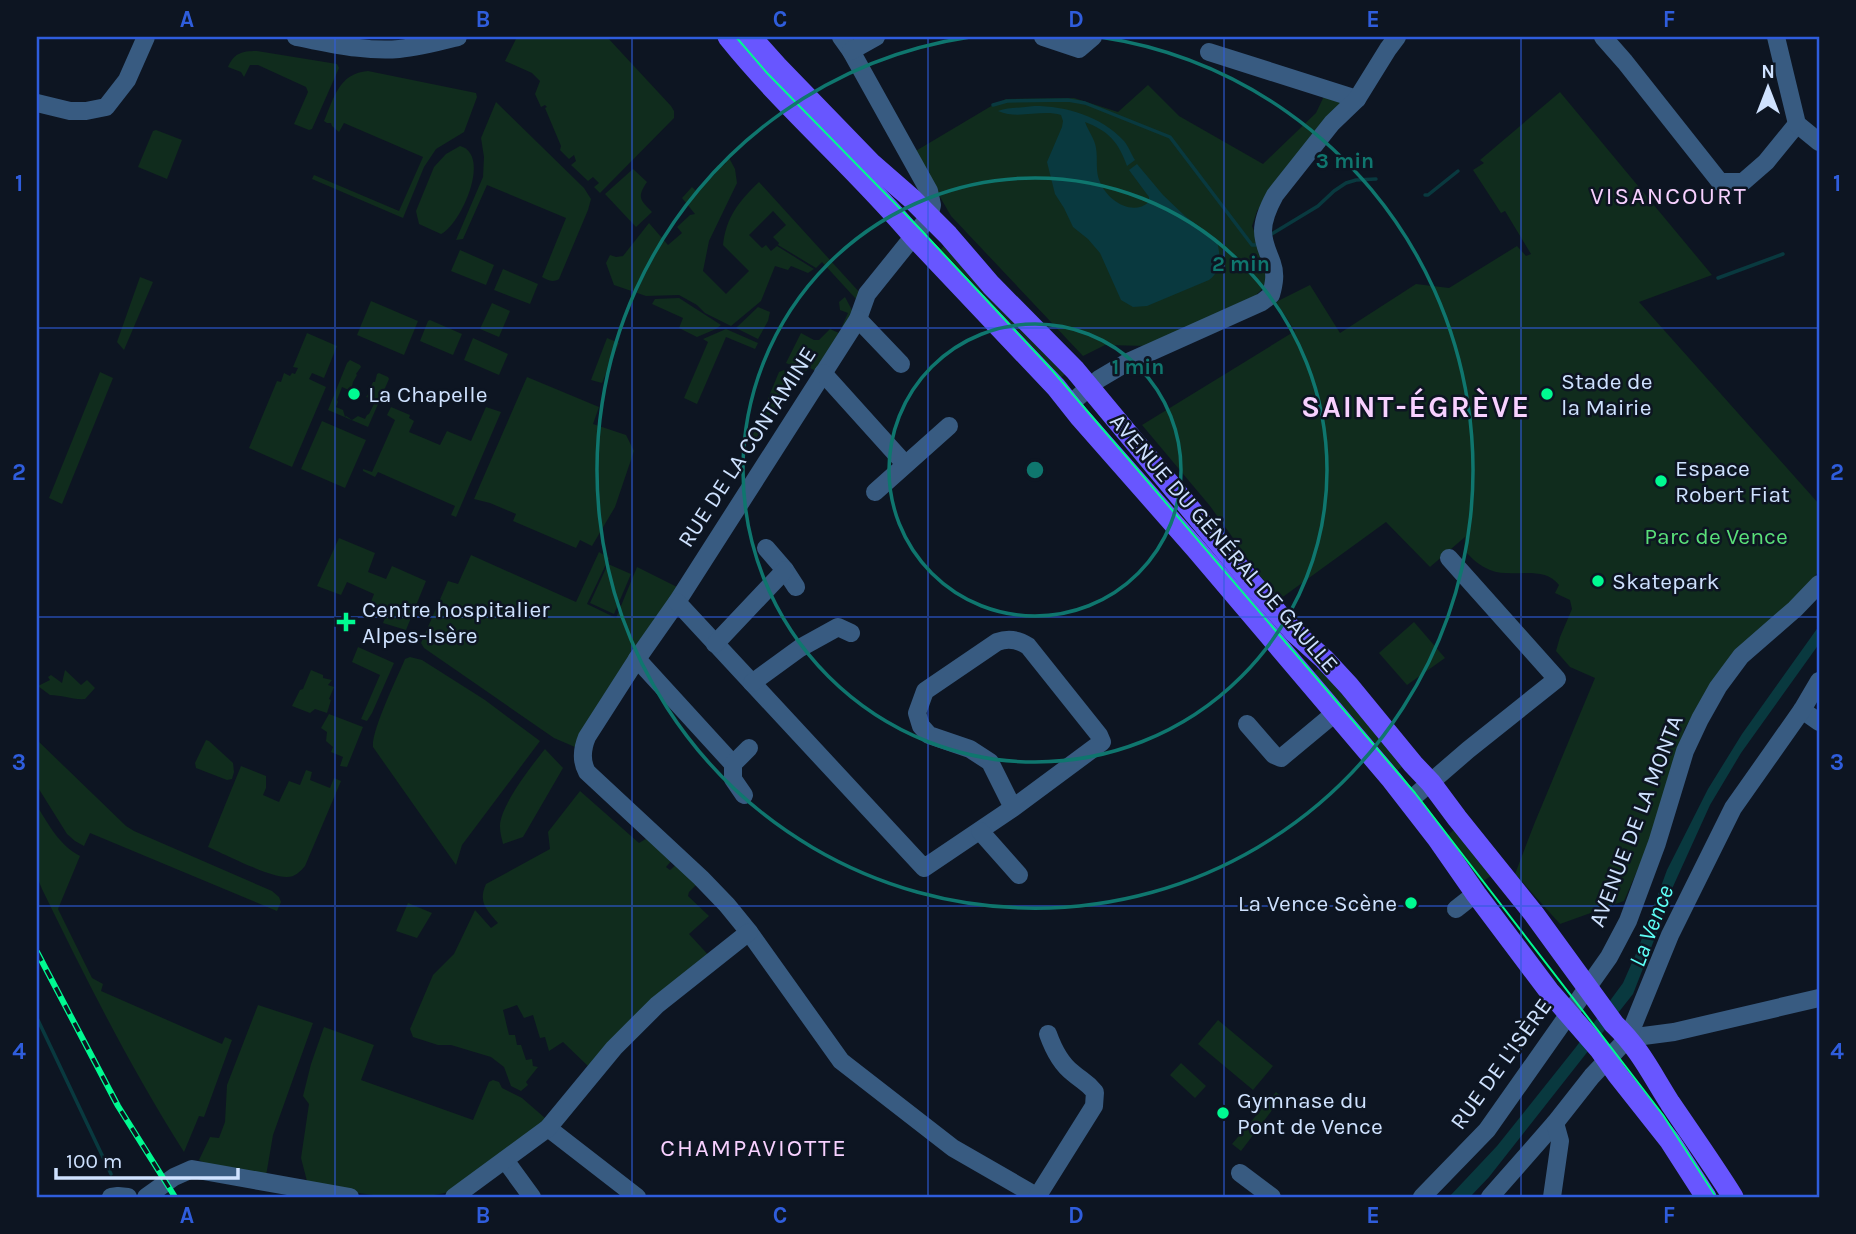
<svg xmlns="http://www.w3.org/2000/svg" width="1856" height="1234" viewBox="0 0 1856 1234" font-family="Karla,sans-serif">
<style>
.green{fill:#102c1d}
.water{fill:#09393f}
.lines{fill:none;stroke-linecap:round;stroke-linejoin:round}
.stream{stroke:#09393f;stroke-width:3.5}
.minor{stroke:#385b81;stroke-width:18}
.major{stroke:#6856ff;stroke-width:21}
.tram{stroke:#00fa91;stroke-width:2}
.rail-casing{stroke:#00fa91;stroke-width:6}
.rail{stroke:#0d1522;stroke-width:3.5;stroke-dasharray:10;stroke-linecap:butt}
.grid{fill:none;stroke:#2f5ddc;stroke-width:2;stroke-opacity:0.55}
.ring{fill:none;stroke:#0f766e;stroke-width:3.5}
.poi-dot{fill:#00fa91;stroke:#0d1522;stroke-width:2.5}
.labels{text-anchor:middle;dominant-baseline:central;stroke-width:5;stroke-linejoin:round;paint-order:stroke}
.poi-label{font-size:23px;fill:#cfe2ff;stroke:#0d1522;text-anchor:start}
.street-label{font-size:23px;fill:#cfe2ff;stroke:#0d1522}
.park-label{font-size:23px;fill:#5adf79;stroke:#0d1522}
.neighbourhood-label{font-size:24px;letter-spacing:2px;fill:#f8d1ff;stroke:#0d1522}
.water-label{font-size:24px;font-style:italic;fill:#5dfff6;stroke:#0d1522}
.district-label{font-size:30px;font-weight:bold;letter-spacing:2px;fill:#f8d1ff;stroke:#0d1522}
.centre{fill:#0f766e;stroke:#0d1522;stroke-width:3.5}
.ring-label{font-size:21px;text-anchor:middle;font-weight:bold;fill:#0f766e;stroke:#0d1522;stroke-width:5;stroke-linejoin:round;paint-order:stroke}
.neatline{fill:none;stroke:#2f5ddc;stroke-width:2.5}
.grid-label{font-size:23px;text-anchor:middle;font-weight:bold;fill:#2f5ddc}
</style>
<rect width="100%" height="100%" fill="#0d1522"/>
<g class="green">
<polygon points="517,37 607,37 671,106 674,111 674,118 600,193 594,187 599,183 593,177 588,181 571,165 576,161 574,155 569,159 560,150 561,146 545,108 547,107 545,105 541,107 535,94 540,81 532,73 505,61"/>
<path d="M257,51L337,64L339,68L312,129L309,130L294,124L308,92L306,87L258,65H250L244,77L241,72L228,67C234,53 242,51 257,51Z"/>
<path d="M368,71L476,93L477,97L464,132L436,149L424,167L403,218L312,179L314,175L399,211L423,157L344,123L339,132L332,126L331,123H327L324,121C334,98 339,73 368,71Z"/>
<polygon points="1148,85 1179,116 1263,164 1316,113 1326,92 1347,98 1272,189 1257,211 1252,226 1263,254 1270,281 1255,296 1148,346 1105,345 1083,356 951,216 914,152 993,105 1006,99 1074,98 1118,112"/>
<path d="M1560,92L1712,275L1639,302L1819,504V571L1793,603L1720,673L1685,728L1650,841L1624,901L1560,924L1515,874L1535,822L1595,678L1570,667L1556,651L1560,637L1572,609L1570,600L1555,593L1559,585C1543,564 1512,579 1490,570C1480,566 1472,559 1464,550L1465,537L1430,567L1386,522L1280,599L1261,577L1210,506L1142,425L1295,331L1276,302L1310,285L1340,333L1416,284L1449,288L1517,246L1526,256L1531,254L1505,211L1501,213L1473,170L1484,163L1480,160Z"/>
<path d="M496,102L584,188L591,199L588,210L559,279C552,283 548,280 542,277L566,218L487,185L463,239L456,240L483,177L484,157L481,138Z"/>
<polygon points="156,130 182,140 167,179 138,167 153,131"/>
<path d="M460,146C492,155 461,224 441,234L419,224L416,211L434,167L446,154Z"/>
<path d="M728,156L735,169L737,183L709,241L703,271L726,294L749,271L723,245C726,217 739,201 759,182L861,294L856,299L822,262L816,268L778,245L779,243L773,237L786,225L773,211L749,235L762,248L766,245L771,251L777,246L814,269L808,273L791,266L788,270L775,266L761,301L731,326L705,313L697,305L679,295L646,296L614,285L606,263L610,255L616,257L623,256L649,223L668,245L682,233L677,227L690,215L695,214L682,198L692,187L697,192L715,174L713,171L718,165L721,167L726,163L724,160Z"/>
<path d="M633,169L647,182C636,198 641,200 652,212L636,227L605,194Z"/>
<polygon points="948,242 1069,371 1057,381 937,253"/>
<polygon points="460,250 494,265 486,285 451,271"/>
<polygon points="503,269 538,284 530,304 494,290"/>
<polygon points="140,277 153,282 124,350 117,342"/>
<polygon points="845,297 853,312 816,371 810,368 806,371 786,363 801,333 814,340 819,340 830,329 839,333 848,313 840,310 839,302"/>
<polygon points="679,298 721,325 716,329 697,337 679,328 683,318 652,304 655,299"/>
<polygon points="371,301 418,321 404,355 357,335"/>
<polygon points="492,303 510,311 499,337 480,329"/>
<polygon points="758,307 770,312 768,321 758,339 736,328"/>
<polygon points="430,320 462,334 453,355 420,341 428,321"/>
<polygon points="726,329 758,343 755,349 726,337 697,404 684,398 708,342 703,339"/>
<polygon points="307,333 337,346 324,378 312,373 309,379 326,387 292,467 249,448 277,381 281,382 284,373 290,376 292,373 295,374 298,368 293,367"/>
<polygon points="473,338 508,354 499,375 464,360"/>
<polygon points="607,338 619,343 602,383 591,380"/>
<polygon points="350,360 360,365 361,367 356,374 357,375 353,382 351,391 342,387 337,400 338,402 336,407 343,410 345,417 346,416 352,420 358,416 365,419 367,415 369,414 375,402 374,399 366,397 371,390 370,389 373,382 375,382 377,374 379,373 388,377 389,379 368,427 328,410 347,363"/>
<polygon points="784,370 788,375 788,386 752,445 750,443 752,437 779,372"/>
<polygon points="100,372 113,378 62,504 49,498"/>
<polygon points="527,377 599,407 593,424 626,435 634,451 615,507 592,546 580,540 576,548 513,521 516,514 490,503 474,499"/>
<polygon points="391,407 410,415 409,418 414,421 409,432 440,445 447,431 471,441 486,407 501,412 456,517 451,515 455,506 378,472 375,477 363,471 363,469 372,472 395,420 387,415"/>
<polygon points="322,421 366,440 345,488 301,469"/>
<polygon points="339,538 375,553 368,572 386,579 392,566 426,581 406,630 383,623 386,615 369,607 374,594 347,582 341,595 317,586"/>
<polygon points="599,552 609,558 587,604 616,618 637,567 677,587 575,747 554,738 424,648 421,643 448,581 458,584 471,555 576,602"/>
<polygon points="608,564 631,574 614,614 590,603"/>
<polygon points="1414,622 1445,658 1407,685 1379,653"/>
<polygon points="358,647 394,663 372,713 367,721 361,719 380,675 352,662"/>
<path d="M410,657L422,660L485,700L540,741L462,845L456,865L373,747C371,731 398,676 405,659Z"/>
<polygon points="1321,666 1323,672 1400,762 1407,763 1393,774 1310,676"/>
<path d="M65,670L81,685L87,680L95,688L85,699C73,700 62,695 50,695L38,686L50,680L48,677L51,675L62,683Z"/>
<polygon points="311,670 323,675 323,678 332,680 328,685 334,687 329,699 331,700 327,713 315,709 310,713 292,706 300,690 303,689"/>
<polygon points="329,714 363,727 347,767 340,766 343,757 331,752 333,747 326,741 327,732 321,728"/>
<polygon points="37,740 126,826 134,831 272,891 279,897 281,902 277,911 90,833 84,846 75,841 67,834 37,786"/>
<polygon points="206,740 209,741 233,763 234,772 232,779 227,780 196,768 195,763"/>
<path d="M545,749L563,768L523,837L503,844C502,839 500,833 500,827C499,807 532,765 545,749Z"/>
<path d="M241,766L266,776V788L263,795L279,802L289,781L300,785L306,770L312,772L310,780L330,788L334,778L341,781L305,866C300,872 295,877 287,877C271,878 224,854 208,847Z"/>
<path d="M580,791L639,843L649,837L673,859L666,867L670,870L678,863L698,883L689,892L688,896L709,916L689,934L712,959L589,1067L563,1042L549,1051L545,1037L540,1038L533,1015L524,1018L517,1005L503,1010L509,1035H515L517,1045H521L526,1060L532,1059L533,1066L538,1067L526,1082L528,1085L521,1091L511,1086L504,1067L491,1057L451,1045H438L413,1037L410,1029L433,975L454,954L475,910L491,928L498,923C486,909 478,902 486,884L550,849L548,832Z"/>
<path d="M37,806C49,825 59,845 80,856L58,909L92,978L103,984L101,991L222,1044L225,1037L232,1040L204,1117L199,1116L184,1152C130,1067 86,979 42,889L37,877Z"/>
<polygon points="1457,827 1495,873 1476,886 1444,839"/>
<polygon points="408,903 432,913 417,938 396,931"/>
<polygon points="258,1005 313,1023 273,1135 266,1176 214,1169 199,1160 210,1137 219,1138 225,1122 227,1085"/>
<polygon points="1218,1020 1273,1066 1253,1090 1198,1044"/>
<path d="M324,1027L374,1045L361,1080L473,1120L489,1082L493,1080L499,1082L502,1088L522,1098L545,1118L541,1124L449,1192C403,1204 354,1192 308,1185L301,1158L309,1104L303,1096L311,1064Z"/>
<polygon points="1181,1063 1206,1086 1195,1098 1170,1075"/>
<polygon points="1276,1092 1282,1097 1241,1151 1232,1144"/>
</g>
<g class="water">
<path d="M1034,106C1066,106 1101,116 1124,141C1129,147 1131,154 1135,160L1127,166C1119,143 1109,131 1085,122C1088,131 1095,139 1096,148C1098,159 1095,172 1100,182C1107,200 1132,217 1149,202V197L1129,170L1137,164L1163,195L1185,216L1216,239C1221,253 1222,271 1209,280L1147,306L1133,307L1121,300L1100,253L1088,239L1073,227L1064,208L1055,194L1047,162L1062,127L1063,121L1061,115C1041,109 1018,120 998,111C1009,107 1022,108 1034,106Z"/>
<polygon points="1819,626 1819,644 1741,753 1710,805 1671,891 1658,930 1633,994 1489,1177 1470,1197 1449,1197 1497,1146 1576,1047 1623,983 1638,949 1667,870 1708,789 1742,734"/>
</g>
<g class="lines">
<g class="stream">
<polyline points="993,105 1007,101 1068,100 1085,103 1170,137 1252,245 1256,245"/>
<polyline points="1425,195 1428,195 1458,171"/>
<polyline points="1270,235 1318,206 1334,191 1346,183 1356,180 1376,179"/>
<polyline points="1718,278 1783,254"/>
<polyline points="37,1018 111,1174"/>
</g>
<g class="minor">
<path d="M296,37C329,43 365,52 399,49C419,47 438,42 458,37"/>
<path d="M841,37L851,51L929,191L932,205L929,217L867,294L858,319L677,602L637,659L587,737C582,749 581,761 587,772L701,878L727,905L749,932L841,1061L953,1148L1038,1197"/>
<polyline points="1043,37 1079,49 1093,37"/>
<polyline points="1603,37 1625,62 1720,182 1743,182 1766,162 1797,124"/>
<polyline points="1776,37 1797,124 1819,142"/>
<polyline points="851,51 876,37"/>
<polyline points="1209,52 1357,99"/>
<polyline points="37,103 70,111 86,111 106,107 127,80 146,37"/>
<polyline points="858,319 901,364"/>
<polyline points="823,373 905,464"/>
<path d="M1070,404L1099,379L1126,363L1262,302L1271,295C1274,284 1276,274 1272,263C1268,252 1263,243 1263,231C1263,219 1269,206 1275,195L1332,123L1357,99L1388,49L1397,37"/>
<polyline points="875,492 949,426"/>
<polyline points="766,548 785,570 796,587"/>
<path d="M677,602L924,868L1013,808L1102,742L1099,735L1028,646C1019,640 1008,638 997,642L925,691L917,713L921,726L929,735L970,749L990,762L1013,808"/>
<polyline points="715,644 785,570"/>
<polyline points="637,659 733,764"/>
<polyline points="752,683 800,648 838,627 851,633"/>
<polyline points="1802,710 1819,722"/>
<polyline points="1247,724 1274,755 1281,758 1335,713"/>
<polyline points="744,795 733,779 733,764 749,748"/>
<polyline points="1409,801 1468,750 1557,679 1449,558"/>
<polyline points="980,831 1019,875"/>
<polyline points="1456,909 1470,898"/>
<polyline points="1628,1038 1674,1032 1819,998"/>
<polyline points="548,1128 637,1197"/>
<polyline points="505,1160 532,1197"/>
<polyline points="1240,1173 1272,1197"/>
<polyline points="111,1197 118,1196 128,1197"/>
<polyline points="146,1197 174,1177 192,1169 350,1197"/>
<polyline points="454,1197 548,1128 614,1048 657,1005 749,932"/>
<path d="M1037,1197L1094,1106L1095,1092C1087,1082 1082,1081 1073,1073C1061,1064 1053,1048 1048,1034"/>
<polyline points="1422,1197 1487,1130 1609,957 1628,921 1657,843 1685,751 1700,719 1718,687 1741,656 1795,609 1819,584"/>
<polyline points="1490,1197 1555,1123"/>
<polyline points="1552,1197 1560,1141 1555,1123 1592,1076 1628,1038 1670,935 1733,808 1802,710 1819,681"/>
</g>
<g class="major">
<path d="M728,37C785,108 855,167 914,237L1056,387L1079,416L1196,549L1392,780L1437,838L1476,894L1549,991L1600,1050L1617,1074L1670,1141L1706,1197"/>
<path d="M751,37L777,66L872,164L911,198L948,235L991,285L1075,370L1251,582L1294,632L1324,659L1349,686L1413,764L1431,783L1457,818L1534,914L1614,1024C1640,1049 1651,1073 1670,1103C1691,1134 1713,1165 1733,1197"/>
</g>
<polyline class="tram" points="736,37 767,73 920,229 1051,369 1415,793 1663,1115 1716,1197"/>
<defs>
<polyline id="rail" points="37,952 118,1106 175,1197"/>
</defs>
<use href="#rail" class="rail-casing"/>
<use href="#rail" class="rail"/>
</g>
<path class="grid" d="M335,37V1197M632,37V1197M928,37V1197M1224,37V1197M1521,37V1197M37,328H1819M37,617H1819M37,906H1819"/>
<g class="ring">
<circle cx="1035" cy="470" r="146"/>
<circle cx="1035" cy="470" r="292"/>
<path d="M1100 37A438 438 0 1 1 970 37"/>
</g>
<g class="poi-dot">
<circle cx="354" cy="394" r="7"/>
<circle cx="1547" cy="394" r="7"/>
<circle cx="1661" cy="481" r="7"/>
<circle cx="1598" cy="581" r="7"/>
<path d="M342.5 611.5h7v7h7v7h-7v7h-7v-7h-7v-7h7z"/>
<circle cx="1411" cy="903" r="7"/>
<circle cx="1223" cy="1113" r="7"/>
</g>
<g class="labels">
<g class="poi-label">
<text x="1561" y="381">Stade de<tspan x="1561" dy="26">la Mairie</tspan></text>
<text x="368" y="394">La Chapelle</text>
<text x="1675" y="468">Espace<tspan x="1675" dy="26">Robert Fiat</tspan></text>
<text x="1612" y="581">Skatepark</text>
<text x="362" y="609">Centre hospitalier<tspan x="362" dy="26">Alpes-Isère</tspan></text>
<text x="1397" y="903" text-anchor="end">La Vence Scène</text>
<text x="1237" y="1100">Gymnase du<tspan x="1237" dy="26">Pont de Vence</tspan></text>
</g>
<g class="street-label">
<text transform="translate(747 447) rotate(-57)">RUE DE LA CONTAMINE</text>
<text transform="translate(1224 543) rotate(49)">AVENUE DU GÉNÉRAL DE GAULLE</text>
<text transform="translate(1636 821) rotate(-69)">AVENUE DE LA MONTA</text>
<text transform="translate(1501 1064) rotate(-54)">RUE DE L'ISÈRE</text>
</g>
<g class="park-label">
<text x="1716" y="536">Parc de Vence</text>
</g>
<g class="neighbourhood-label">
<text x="1669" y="196">VISANCOURT</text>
<text x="754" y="1148">CHAMPAVIOTTE</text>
</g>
<g class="water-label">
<text transform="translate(1651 926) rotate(-69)">La Vence</text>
</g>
<g class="district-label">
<text x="1416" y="407">SAINT-ÉGRÈVE</text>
</g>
</g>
<circle cx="1035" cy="470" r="10" class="centre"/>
<g class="ring-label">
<text x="1345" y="168">3 min</text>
<text x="1241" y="271">2 min</text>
<text x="1138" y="374">1 min</text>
</g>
<rect width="1856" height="1234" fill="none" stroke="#0d1522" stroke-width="77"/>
<g transform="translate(1768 88)" stroke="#0d1522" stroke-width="5" paint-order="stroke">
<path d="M0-5L12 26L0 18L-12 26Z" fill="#cfe2ff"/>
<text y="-10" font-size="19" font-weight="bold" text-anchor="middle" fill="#cfe2ff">N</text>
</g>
<path d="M56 1168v10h182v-10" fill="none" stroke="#cfe2ff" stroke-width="3.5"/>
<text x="66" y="1168" font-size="21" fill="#cfe2ff" stroke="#0d1522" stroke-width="5" paint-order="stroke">100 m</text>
<rect x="38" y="38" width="1780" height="1158" class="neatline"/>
<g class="grid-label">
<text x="187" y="27">A</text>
<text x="483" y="27">B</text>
<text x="780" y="27">C</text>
<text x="1076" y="27">D</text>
<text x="1373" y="27">E</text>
<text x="1669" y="27">F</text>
<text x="19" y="191">1</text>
<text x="1837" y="191">1</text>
<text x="19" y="480">2</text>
<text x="1837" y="480">2</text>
<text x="19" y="770">3</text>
<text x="1837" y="770">3</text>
<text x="19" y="1059">4</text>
<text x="1837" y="1059">4</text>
<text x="187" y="1223">A</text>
<text x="483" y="1223">B</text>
<text x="780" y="1223">C</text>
<text x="1076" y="1223">D</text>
<text x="1373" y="1223">E</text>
<text x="1669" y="1223">F</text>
</g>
</svg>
